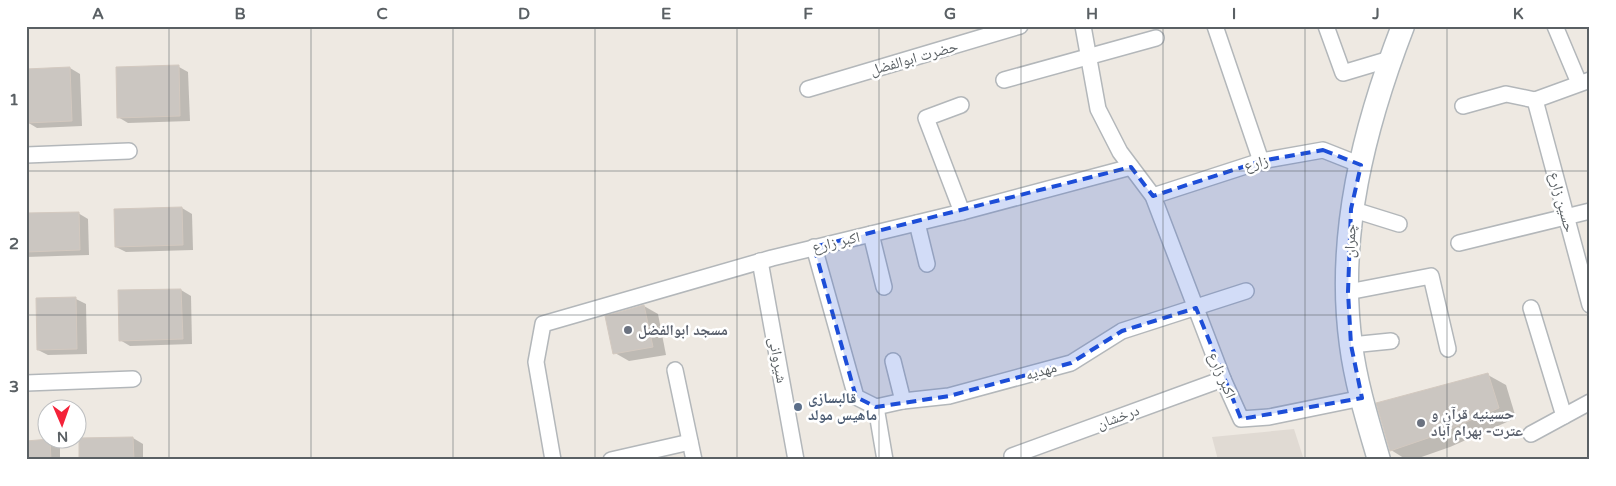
<svg xmlns="http://www.w3.org/2000/svg" width="1616" height="486" viewBox="0 0 1616 486" font-family="'Varela Round','Noto Naskh Arabic',sans-serif">
<style>
.education{fill:#e0dad3}
.shadow{fill:#0003}
.building{fill:#cbc6c1;stroke:#d3c9c0}
.lines{fill:none;stroke-linecap:round;stroke-linejoin:round}
.street-casing{stroke:#b3b7ba;stroke-width:18}
.secondary-casing{stroke:#b1b7bb;stroke-width:25}
.street{stroke:#fff;stroke-width:15}
.secondary{stroke:#fff;stroke-width:22}
.marked{fill:#1d4ed8;fill-opacity:0.2;stroke:#1d4ed8;stroke-width:4;stroke-dasharray:10 6;stroke-linejoin:round}
.grid{fill:none;stroke:#5a6064;stroke-width:1;stroke-opacity:0.55}
.worship-dot{fill:#6b7280;stroke:#fff;stroke-width:2}
.service-dot{fill:#5c6f8a;stroke:#fff;stroke-width:2}
.labels{text-anchor:middle;dominant-baseline:central;stroke-width:5;stroke-linejoin:round;paint-order:stroke}
.street-label{font-size:15px;fill:#5a6064;stroke:#fff}
.worship-label{font-size:15px;font-weight:bold;fill:#5b616d;stroke:#fff;text-anchor:start}
.service-label{font-size:15px;font-weight:bold;fill:#4e5e75;stroke:#fff;text-anchor:start}
.neatline{fill:none;stroke:#5a6064;stroke-width:2}
.grid-label{font-size:16px;text-anchor:middle;font-weight:bold;fill:#5a6064}
</style>
<rect width="100%" height="100%" fill="#eee9e2"/>
<polygon class="education" points="1294,429 1304,460 1218,460 1212,437"/>
<g class="shadow">
<polygon points="179,67 188,72 190,121 128,123 118,117"/>
<polygon points="70,68 80,74 82,126 37,128 27,122"/>
<polygon points="182,208 192,214 193,250 126,252 116,247"/>
<polygon points="78,213 88,219 89,255 26,257 26,215"/>
<polygon points="181,290 191,296 192,344 130,346 120,340"/>
<polygon points="76,299 86,304 87,354 48,355 38,350"/>
<polygon points="644,306 658,314 666,355 629,361 615,353"/>
<polygon points="1488,375 1506,385 1516,418 1450,447 1413,460 1407,460 1391,450"/>
<polygon points="133,438 143,444 143,460 80,460"/>
<polygon points="50,441 60,446 60,460 26,460"/>
</g>
<g class="building">
<polygon points="179,65 180,116 117,118 116,67"/>
<polygon points="70,67 72,121 26,123 26,69"/>
<polygon points="182,207 183,245 115,247 114,209"/>
<polygon points="79,212 80,250 26,252 26,213"/>
<polygon points="181,289 183,339 119,341 118,290"/>
<polygon points="76,297 77,349 37,350 36,298"/>
<polygon points="644,305 653,347 613,354 605,316"/>
<polygon points="1488,373 1499,408 1431,437 1390,451 1376,403"/>
<polygon points="133,437 134,460 79,460 79,438"/>
<polygon points="50,439 51,460 26,460 26,441"/>
</g>
<g class="lines">
<defs>
<g id="street">
<polyline points="1083,26 1098,109 1120,152 1153,196 1223,379 1241,419 1269,417 1362,398"/>
<polyline points="1215,26 1261,161"/>
<polyline points="1326,26 1343,73 1390,59"/>
<polyline points="1555,26 1579,83"/>
<polyline points="1004,80 1156,38"/>
<polyline points="808,89 1020,26"/>
<polyline points="1535,100 1590,305"/>
<polyline points="961,105 926,118 962,212"/>
<polyline points="1463,106 1506,94 1535,100 1590,80"/>
<polyline points="26,155 129,151"/>
<polyline points="1153,196 1261,161 1323,150 1361,165"/>
<polyline points="1351,209 1399,224"/>
<polyline points="917,223 927,264"/>
<polyline points="871,234 884,287"/>
<polyline points="1459,243 1590,211"/>
<polyline points="814,247 856,397 876,407"/>
<polyline points="760,261 796,460"/>
<polyline points="1348,292 1431,276 1448,349"/>
<polyline points="1531,308 1564,416"/>
<polyline points="1351,345 1391,341"/>
<polyline points="893,361 903,401"/>
<polyline points="675,370 694,460"/>
<polyline points="26,383 133,379"/>
<polyline points="876,407 903,401 949,396 1071,363 1122,331 1246,291"/>
<polyline points="876,407 885,460"/>
<polyline points="1531,434 1590,402"/>
<polyline points="1012,456 1223,379"/>
<polyline points="553,460 536,362 543,324 772,258 962,212 1131,167"/>
<polyline points="611,460 690,442"/>
</g>
<path id="secondary" d="M1379,460C1368,422 1356,384 1351,345C1336,236 1364,127 1403,26"/>
</defs>
<use href="#street" class="street-casing"/>
<use href="#secondary" class="secondary-casing"/>
<use href="#street" class="street"/>
<use href="#secondary" class="secondary"/>
</g>
<path class="marked" d="M1323,150L1361,165L1351,209L1348,292L1351,345L1362,398L1241,419L1196,308L1122,331L1071,363L949,396L876,407L856,397L814,247L1131,167L1153,196L1261,161Z"/>
<path class="grid" d="M169,26V460M311,26V460M453,26V460M595,26V460M737,26V460M879,26V460M1021,26V460M1163,26V460M1305,26V460M1447,26V460M26,171H1590M26,315H1590"/>
<g class="worship-dot">
<circle cx="628" cy="330" r="5"/>
<circle cx="1421" cy="423" r="5"/>
</g>
<circle class="service-dot" cx="798" cy="407" r="5"/>
<g class="labels">
<g class="street-label">
<text transform="translate(914 58) rotate(-16)">حضرت ابوالفضل</text>
<text transform="translate(1256 163) rotate(-15)">زارع</text>
<text transform="translate(1562 202) rotate(75)">حسین زارع</text>
<text transform="translate(1350 241) rotate(-88)">چمران</text>
<text transform="translate(836 242) rotate(-13)">اکبر زارع</text>
<text transform="translate(778 360) rotate(80)">شیروانی</text>
<text transform="translate(1041 371) rotate(-16)">مهدیه</text>
<text transform="translate(1222 375) rotate(67)">اکبر زارع</text>
<text transform="translate(1118 417) rotate(-20)">درخشان</text>
</g>
<g class="worship-label">
<text x="638" y="330">مسجد ابوالفضل</text>
<text x="1431" y="414">حسینیه قرآن و<tspan x="1431" dy="17">عترت- بهرام آباد</tspan></text>
</g>
<g class="service-label">
<text x="808" y="398">قالبسازی<tspan x="808" dy="17">ماهیس مولد</tspan></text>
</g>
</g>
<rect width="1616" height="486" fill="none" stroke="#ffffff" stroke-width="55"/>
<g transform="translate(62 424) rotate(178)"><circle r="24" fill="#ffffff" stroke="#bdbfc1"/>
<path d="M0-4L9 19L0 12L-9 19Z" fill="#f42239"/>
<text y="-8" font-size="14" font-weight="bold" text-anchor="middle" fill="#5a6064">N</text>
</g>
<rect x="28" y="28" width="1560" height="430" class="neatline"/>
<g class="grid-label">
<text x="98" y="19">A</text>
<text x="240" y="19">B</text>
<text x="382" y="19">C</text>
<text x="524" y="19">D</text>
<text x="666" y="19">E</text>
<text x="808" y="19">F</text>
<text x="950" y="19">G</text>
<text x="1092" y="19">H</text>
<text x="1234" y="19">I</text>
<text x="1376" y="19">J</text>
<text x="1518" y="19">K</text>
<text x="14" y="105">1</text>
<text x="14" y="249">2</text>
<text x="14" y="392">3</text>
</g>
</svg>
